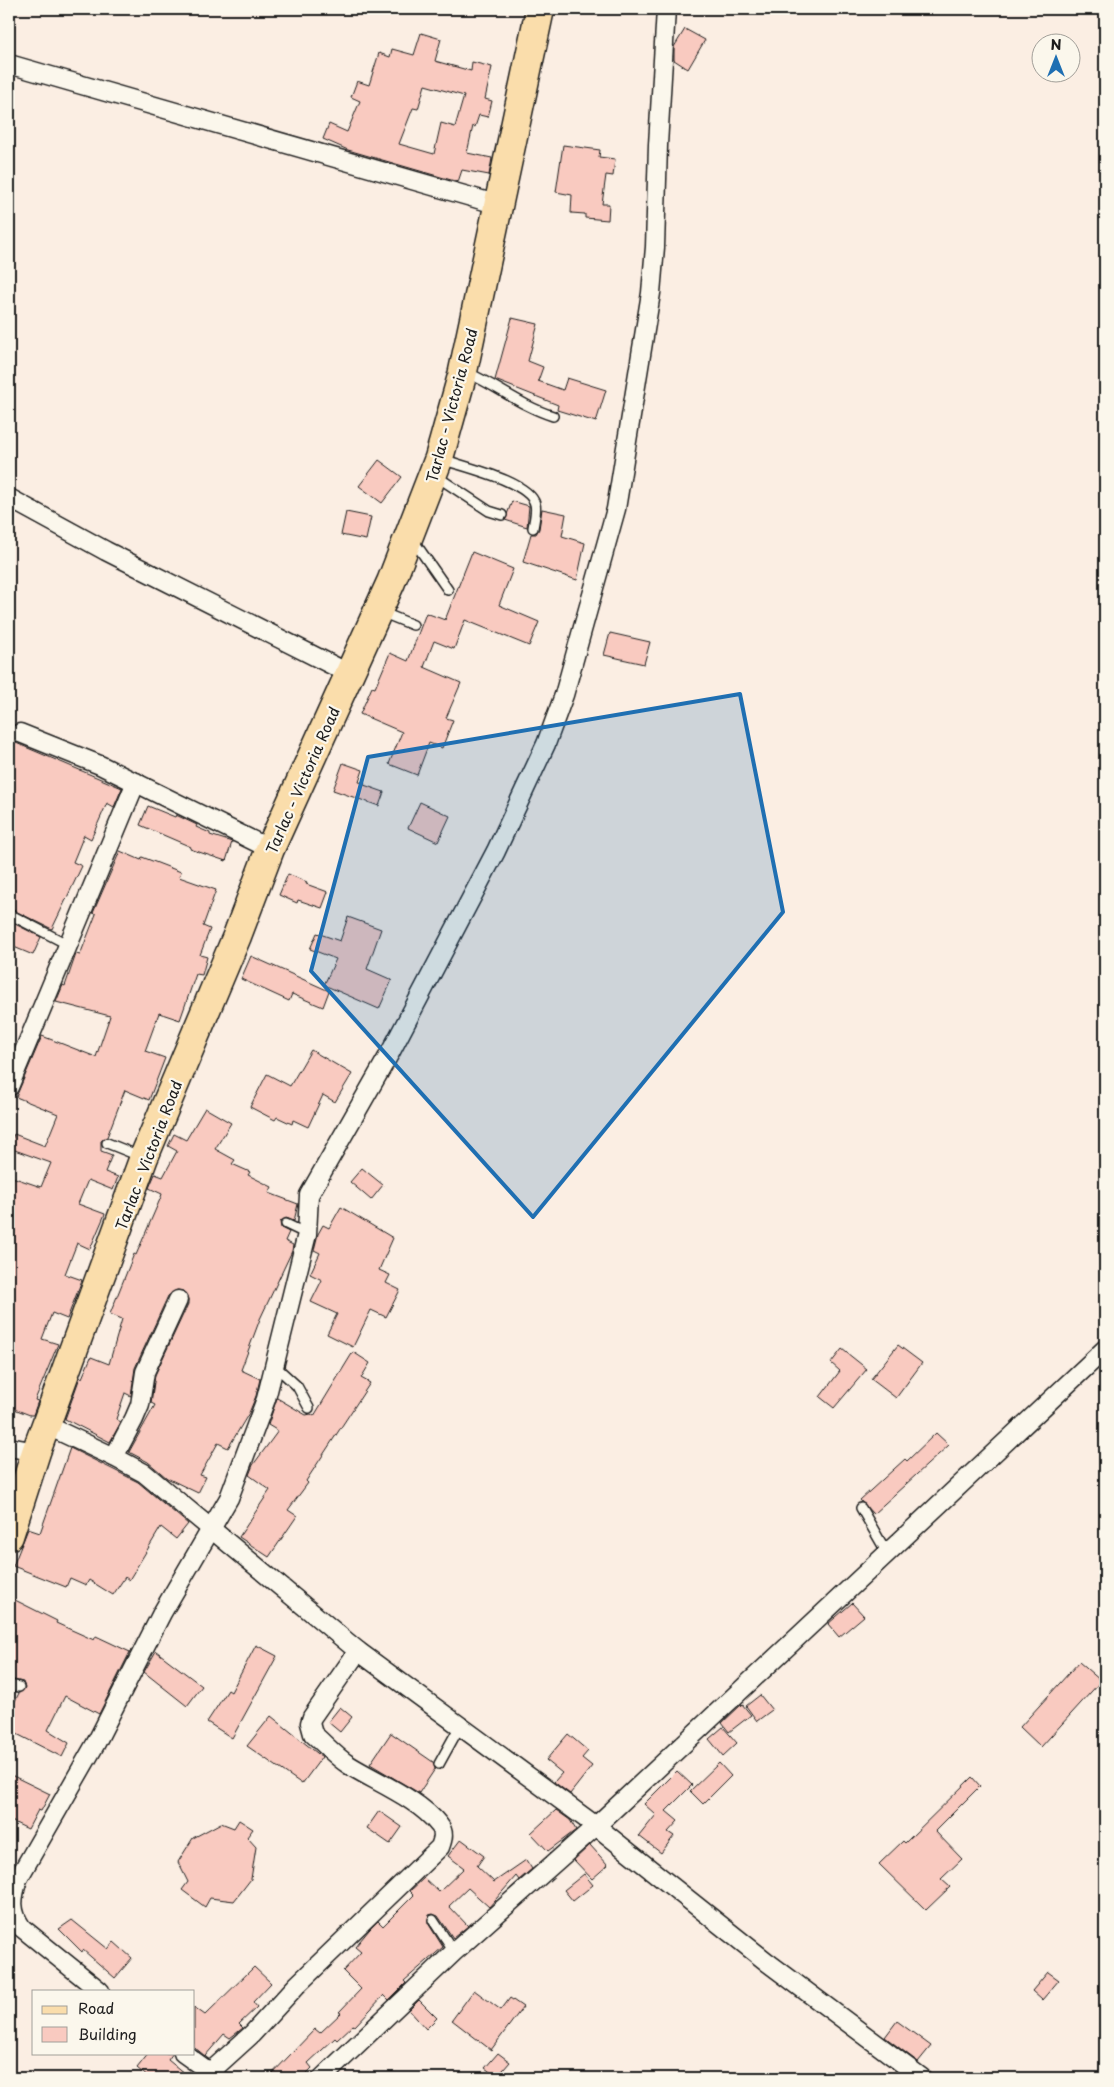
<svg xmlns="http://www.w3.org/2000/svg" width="1114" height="2087" viewBox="0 0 1114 2087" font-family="'Playpen Sans',sans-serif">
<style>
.building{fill:#f9cac0;stroke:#1c1c1c;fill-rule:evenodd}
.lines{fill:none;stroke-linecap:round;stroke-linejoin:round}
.lane-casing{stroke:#1c1c1c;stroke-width:12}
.street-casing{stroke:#1c1c1c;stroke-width:21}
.primary-casing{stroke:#1c1c1c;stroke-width:31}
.lane{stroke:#fbf7ec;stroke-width:9}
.street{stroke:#fbf7ec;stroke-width:18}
.primary{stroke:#faddab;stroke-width:28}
.marked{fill:#1f6fb2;fill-opacity:0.2;stroke:#1f6fb2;stroke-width:4;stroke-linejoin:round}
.labels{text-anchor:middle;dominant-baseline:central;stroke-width:4.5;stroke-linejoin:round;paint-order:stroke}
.street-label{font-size:15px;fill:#1c1c1c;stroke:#fbf7ec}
</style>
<rect width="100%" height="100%" fill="#fbeee3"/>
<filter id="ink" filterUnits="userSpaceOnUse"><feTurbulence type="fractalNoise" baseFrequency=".02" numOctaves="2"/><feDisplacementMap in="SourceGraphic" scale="10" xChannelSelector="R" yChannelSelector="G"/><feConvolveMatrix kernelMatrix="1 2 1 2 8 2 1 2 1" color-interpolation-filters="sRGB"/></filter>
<g filter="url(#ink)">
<g class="building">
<polygon points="685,29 705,40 688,69 674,60 674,47"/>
<path d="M421,33L441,39L435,61L471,71L472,62L492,67L485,99L492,101L488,117L479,115L475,127L473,126L467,153L492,158L489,175L462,170L458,182L348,150L323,139L329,124L347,132L360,101L351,97L357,81L369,85L379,53L390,57L392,49L414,55ZM425,85L464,96L455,127L441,123L434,154L399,144L413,108L418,109Z"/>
<polygon points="563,145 600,150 599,157 615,159 613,176 606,175 602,204 609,204 608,220 585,218 585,214 571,213 572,195 556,192"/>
<polygon points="512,318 538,324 528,361 543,367 538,381 563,390 567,378 606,390 596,422 557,410 558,405 495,380"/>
<polygon points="379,460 402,477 382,503 359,486"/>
<polygon points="512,501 529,506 527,527 505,520"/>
<polygon points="542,509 566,514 562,536 585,543 577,580 523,562 531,534 536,534 539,529"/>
<polygon points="346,512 371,517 366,540 341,535"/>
<polygon points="472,552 513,569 499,605 539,622 529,646 465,620 454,649 434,641 424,667 461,683 446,718 453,720 442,748 429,743 417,775 389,764 402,732 360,714 372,687 375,688 390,653 408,661 426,613 445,620"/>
<polygon points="610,633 650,642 644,664 604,655"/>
<polygon points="9,733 16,743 122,788 114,807 107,803 91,839 84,835 73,862 82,866 52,929 9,908"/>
<polygon points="343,763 363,770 359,782 365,783 364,785 384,792 379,806 333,790"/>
<polygon points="420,802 450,816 438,842 408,828"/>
<polygon points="148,806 175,817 176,815 197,825 196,827 210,833 210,835 232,842 226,861 190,849 191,847 140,825"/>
<polygon points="120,851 141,860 142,857 181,872 179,877 216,890 203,926 210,929 200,955 207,957 202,975 196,974 180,1020 159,1013 145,1051 165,1058 149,1100 125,1090 107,1137 101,1141 101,1151 112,1155 105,1172 118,1177 113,1190 88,1180 78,1204 105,1214 90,1249 77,1243 65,1274 82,1280 67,1319 52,1313 42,1339 58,1344 35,1400 38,1401 33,1415 30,1415 9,1407 9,1176 41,1187 51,1163 9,1148 14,1134 45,1146 58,1114 16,1097 42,1036 96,1057 110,1016 56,1002 63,985 65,986 76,954 80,955 96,914 93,913"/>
<polygon points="288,874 307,882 306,884 328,892 322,908 298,900 297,903 279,895"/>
<polygon points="348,917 381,929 367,969 392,980 379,1009 324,985 336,959 310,949 317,933 340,941"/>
<polygon points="9,921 41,937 33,955 9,945"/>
<polygon points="251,956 329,991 323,1007 292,994 289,1001 241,979"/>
<polygon points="311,1050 352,1074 335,1102 323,1095 308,1127 293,1120 292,1124 277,1117 275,1120 250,1107 267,1074 290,1086"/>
<polygon points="205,1108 231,1123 215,1149 235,1160 232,1164 250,1172 248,1175 272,1187 269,1193 298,1204 294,1221 286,1218 280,1222 281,1228 289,1232 285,1241 293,1245 292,1251 260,1319 241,1370 260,1379 256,1396 249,1413 228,1448 218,1443 200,1475 206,1477 198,1493 167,1478 148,1462 129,1452 155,1405 151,1403 155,1375 188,1304 188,1299 183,1291 177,1290 168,1296 135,1368 131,1396 125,1393 116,1419 121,1422 110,1442 65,1419 80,1377 82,1378 91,1357 109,1364 122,1319 110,1314 134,1254 136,1255 161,1197 162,1194 149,1188 155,1174 163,1177 177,1151 168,1146 174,1134 186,1140"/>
<polygon points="362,1168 383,1185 371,1200 350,1182"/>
<polygon points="341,1207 393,1238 379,1270 390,1275 386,1283 400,1290 386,1317 371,1310 353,1347 327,1334 337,1314 311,1302 322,1280 310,1274 320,1253 314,1250 318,1234 323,1225 329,1228"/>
<polygon points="898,1345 922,1363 896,1398 871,1379"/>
<polygon points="842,1349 867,1369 834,1408 820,1397 840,1371 831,1363"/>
<polygon points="353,1352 370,1363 361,1378 370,1383 306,1481 308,1483 288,1510 297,1516 269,1557 239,1537 270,1490 249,1475 253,1465 278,1431 268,1425 277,1398 306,1415 311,1414 314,1416"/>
<polygon points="936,1433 949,1445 873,1514 860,1500 905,1459 907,1461"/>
<polygon points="70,1448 138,1482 188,1524 176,1539 161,1527 129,1580 125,1577 113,1595 89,1580 86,1585 70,1578 66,1587 13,1566 28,1529 40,1533"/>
<polygon points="9,1597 57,1621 56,1623 94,1640 96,1636 130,1652 99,1714 65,1696 48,1730 69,1743 62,1757 9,1730 9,1713 19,1693 25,1688 23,1682 9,1679"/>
<polygon points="852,1603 864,1616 839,1637 828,1624"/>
<polygon points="256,1645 277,1656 232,1738 207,1722 228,1690 231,1692"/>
<polygon points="156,1651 202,1686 187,1706 144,1672"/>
<polygon points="1079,1662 1101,1681 1041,1747 1020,1727"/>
<polygon points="760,1695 772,1710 757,1721 746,1706"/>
<polygon points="742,1704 751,1715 729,1732 722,1723"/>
<polygon points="340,1707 352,1717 340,1732 328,1722"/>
<polygon points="271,1716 322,1757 302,1784 247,1746"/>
<polygon points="723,1727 737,1743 723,1756 709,1739"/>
<polygon points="391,1733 433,1762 435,1769 419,1793 370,1764"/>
<polygon points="568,1734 588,1751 582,1758 592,1766 570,1794 554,1782 562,1773 546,1760"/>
<polygon points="719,1763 731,1776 703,1804 690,1791"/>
<polygon points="677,1771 692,1785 666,1811 678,1821 668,1832 674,1836 661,1853 639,1836 656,1815 644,1804"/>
<polygon points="9,1774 50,1794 41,1811 38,1810 28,1829 9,1820"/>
<polygon points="972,1777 980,1786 935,1831 962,1859 941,1879 950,1887 926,1910 879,1864 903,1841 905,1843"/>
<polygon points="556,1810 570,1820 576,1830 548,1851 531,1833"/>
<polygon points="379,1811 402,1827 390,1844 367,1828"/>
<polygon points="239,1820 253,1829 247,1837 256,1847 251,1879 234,1901 210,1898 205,1907 182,1890 188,1882 178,1862 193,1838 221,1823 234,1828"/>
<polygon points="461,1839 484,1856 477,1866 494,1882 526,1860 532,1869 519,1880 516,1876 489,1907 468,1888 449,1906 468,1926 453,1938 438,1916 433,1914 429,1915 428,1923 443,1947 404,1981 406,1983 389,2000 384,1995 355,2026 353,2025 337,2040 335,2038 308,2063 312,2068 302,2078 268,2078 315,2029 320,2033 341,2013 339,2012 361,1989 343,1971 361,1952 355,1947 369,1930 378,1921 383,1926 414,1895 410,1891 424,1878 439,1892 464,1868 448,1856"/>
<polygon points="590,1845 608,1865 592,1879 574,1860"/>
<polygon points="584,1874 593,1885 573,1901 564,1890"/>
<polygon points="72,1920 108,1949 114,1942 132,1958 115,1978 83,1950 82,1952 59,1929"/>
<polygon points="254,1967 271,1983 253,2002 257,2007 239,2024 243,2028 230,2038 224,2034 205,2056 194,2047 194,2007 205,2015"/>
<polygon points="1048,1972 1059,1980 1042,2000 1032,1991"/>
<polygon points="474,1990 501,2010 510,1998 523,2007 491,2050 452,2020"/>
<polygon points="419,2000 437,2018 426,2029 409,2010"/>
<polygon points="897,2021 931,2046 918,2062 885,2037"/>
<polygon points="149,2053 173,2053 168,2060 190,2078 149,2078 137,2068"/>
<polygon points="498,2053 510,2062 497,2077 485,2068"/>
</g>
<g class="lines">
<defs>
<g id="lane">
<path d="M466,372C496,385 521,406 553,416"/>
<path d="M442,459C464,467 529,481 535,504C537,511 534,521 533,528"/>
<polyline points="436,476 489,511 502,515"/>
<polyline points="413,540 448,590"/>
<polyline points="381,612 413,625"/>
<polyline points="9,914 67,944"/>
<polyline points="107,1143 142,1157"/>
<polyline points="286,1224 307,1234"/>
<polyline points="274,1365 297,1386 309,1408"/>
<polyline points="861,1508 887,1553"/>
<polyline points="9,1685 19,1687"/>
<polyline points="439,1764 460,1726"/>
<polyline points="433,1920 454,1952"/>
</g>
<g id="street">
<polyline points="9,64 499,205"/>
<polyline points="9,498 106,551 350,674"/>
<polyline points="20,733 100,765 270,849"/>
<polyline points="9,1087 136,782"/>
<polyline points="46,1425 114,1457 144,1473 358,1651 596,1826 767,1962 922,2078"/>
<polyline points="9,1447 36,1452"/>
<polyline points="114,1457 134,1419 140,1405 145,1372 178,1300"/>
<path d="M100,1991L22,1928C10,1911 12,1898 18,1879L96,1743L162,1613L229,1498L266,1399L307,1234L309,1195L390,1053L496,851L546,744L564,695L616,509L651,293L655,247L658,145L666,9"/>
<polyline points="183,2053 218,2078"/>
<path d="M209,2073L252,2034L297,1985L440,1847C443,1839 445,1832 439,1825C419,1799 376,1782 349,1765C336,1757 325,1744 313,1734L310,1723L312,1717L358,1651"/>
<polyline points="322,2078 454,1952 596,1826 1105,1349"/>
</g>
<polyline id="primary" points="9,1536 36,1452 144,1157 237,936 270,849 391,582 439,458 462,376 540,9"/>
</defs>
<use href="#lane" class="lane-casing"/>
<use href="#street" class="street-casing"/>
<use href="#primary" class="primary-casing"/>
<use href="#lane" class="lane"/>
<use href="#street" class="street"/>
<use href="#primary" class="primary"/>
</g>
</g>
<path class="marked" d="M740,694L783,912L533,1217L311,971L368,757Z"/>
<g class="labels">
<g class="street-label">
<text transform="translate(451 405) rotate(-75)">Tarlac - Victoria Road</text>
<text transform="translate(302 780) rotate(-66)">Tarlac - Victoria Road</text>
<text transform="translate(148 1155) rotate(-69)">Tarlac - Victoria Road</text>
</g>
</g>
<rect width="1114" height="2087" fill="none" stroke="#fbf7ec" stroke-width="30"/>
<rect x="15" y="15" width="1084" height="2057" fill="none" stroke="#1c1c1c" stroke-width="2" filter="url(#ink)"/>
<rect x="32" y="1990" width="162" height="65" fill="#fbf7ec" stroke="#a29f99"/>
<rect x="42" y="2006" width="25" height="8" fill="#faddab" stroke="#a29f99"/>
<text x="78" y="2014" font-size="15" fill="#1c1c1c">Road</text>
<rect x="42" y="2027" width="25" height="15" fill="#f9cac0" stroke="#a29f99"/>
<text x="78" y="2040" font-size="15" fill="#1c1c1c">Building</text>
<g transform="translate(1056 58)"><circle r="24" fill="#fbf7ec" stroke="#a29f99"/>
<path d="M0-4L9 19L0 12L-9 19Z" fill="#1f6fb2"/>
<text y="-8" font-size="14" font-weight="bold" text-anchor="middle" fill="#1c1c1c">N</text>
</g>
</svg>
